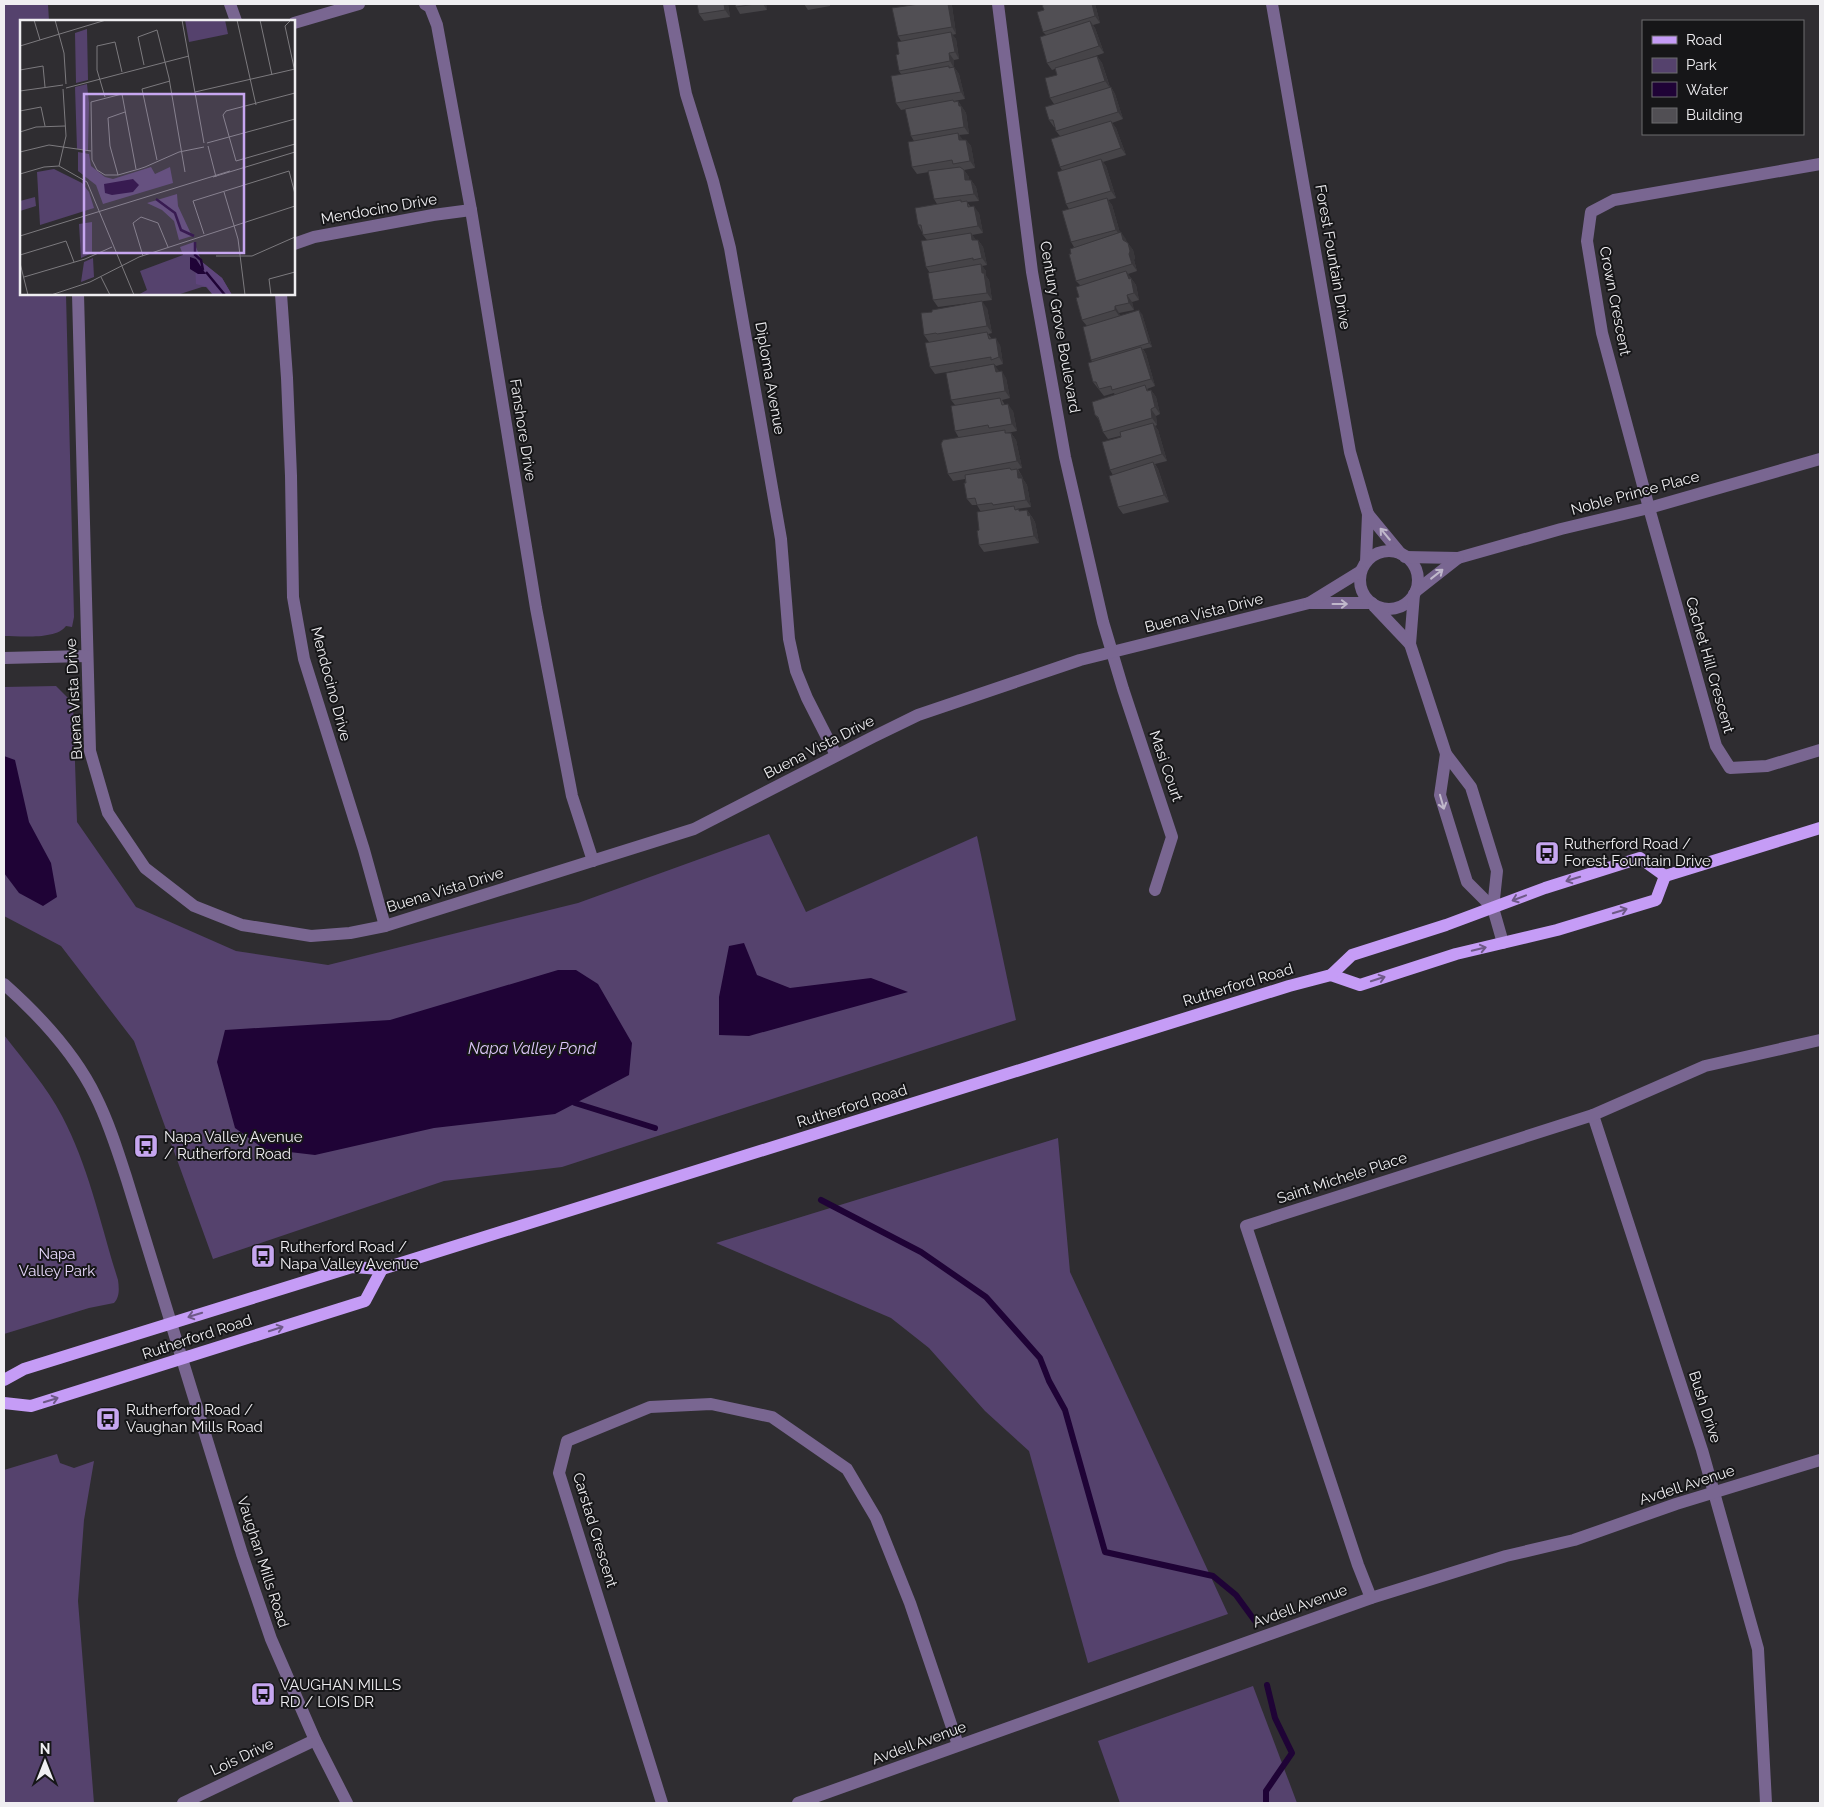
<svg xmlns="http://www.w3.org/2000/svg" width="1824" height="1807" viewBox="0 0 1824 1807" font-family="Raleway,sans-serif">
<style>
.green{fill:#55426d}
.water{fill:#1f0336}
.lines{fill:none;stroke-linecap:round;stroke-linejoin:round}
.stream{stroke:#1f0336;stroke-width:6}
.minor{stroke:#796691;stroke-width:12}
.major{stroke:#c59cf6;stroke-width:12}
.wall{fill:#464448}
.shaded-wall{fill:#39373b}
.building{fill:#514f54;stroke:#39373b}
.oneway{stroke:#c0b8cb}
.oneway2{stroke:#6e5987}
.labels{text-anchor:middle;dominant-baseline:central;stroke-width:4;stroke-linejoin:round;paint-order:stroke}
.street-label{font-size:15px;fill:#efeef1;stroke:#161618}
.poi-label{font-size:15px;fill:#efeef1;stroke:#161618;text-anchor:start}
.park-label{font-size:15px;fill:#e9dafd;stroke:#161618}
.water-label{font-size:16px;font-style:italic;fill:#ddc7fa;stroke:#161618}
.inset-river{fill:none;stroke:#1f0336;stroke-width:2.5}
.inset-road{fill:none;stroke:#7c7a7e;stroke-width:1}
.view{fill:#c6a6f0;fill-opacity:0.15;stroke:#c6a6f0;stroke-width:2.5}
.inset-edge{fill:none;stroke:#efeef1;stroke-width:2.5}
</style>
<rect width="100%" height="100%" fill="#2f2d31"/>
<g class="green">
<path d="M4,4H48L49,21H21V294H66L74,617L72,627L66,626C56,640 20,636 4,636Z"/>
<polygon points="56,686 73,703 77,822 136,907 236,951 328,965 578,903 769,834 806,912 977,836 1016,1020 562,1167 444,1181 213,1259 134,1041 61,946 4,916 4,687"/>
<path d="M4,1035C24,1061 47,1087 62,1116C89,1167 101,1226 118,1280C119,1288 120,1297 114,1303L89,1308L4,1334Z"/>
<polygon points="1058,1138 1070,1272 1228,1614 1088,1663 1029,1451 985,1411 929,1348 891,1318 716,1243"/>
<polygon points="57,1454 60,1463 74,1468 94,1461 84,1520 78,1601 94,1803 4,1803 4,1470"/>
<polygon points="1253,1686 1297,1803 1120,1803 1098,1741"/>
</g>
<g class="water">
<polygon points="4,756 15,760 29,822 51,863 57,897 43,906 19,893 4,873"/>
<polygon points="744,943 757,975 790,988 871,978 908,992 749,1036 719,1035 719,997 729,946"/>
<polygon points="558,970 576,970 598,984 632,1043 629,1075 555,1114 434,1128 315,1155 264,1149 235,1128 217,1062 225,1030 390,1020"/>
</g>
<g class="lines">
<g class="stream">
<polyline points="575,1103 655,1128"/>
<polyline points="821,1200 921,1252 986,1297 1040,1358 1049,1381 1065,1410 1105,1552 1213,1576 1236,1595 1255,1621"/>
<polyline points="1266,1803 1266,1791 1292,1753 1275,1718 1267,1685"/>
</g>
<g class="minor">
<polyline points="230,4 236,21"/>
<polyline points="425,4 430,7 437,25 471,210 536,608 572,796 593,861"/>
<polyline points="669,4 686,94 713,181 730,248 781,539 789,639 796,671 807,698 836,755"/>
<polyline points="998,4 1032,272 1065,457 1103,622 1123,689 1172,837 1155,890"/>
<polyline points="1272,4 1350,452 1368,514 1366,562"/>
<polyline points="294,23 359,4"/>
<polyline points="1820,164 1614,200 1591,212 1587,241 1602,333 1649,508 1716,746 1730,768 1767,766 1820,750"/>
<polyline points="294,244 314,237 433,215 471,210"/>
<polyline points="78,294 90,751 108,813 145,868 194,906 242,925 311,936 350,933 385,926 694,829 873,737 918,715 1080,660 1309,603 1372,603"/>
<polyline points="281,294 287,378 291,476 293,597 304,659 364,850 385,926"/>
<polyline points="1368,514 1401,554"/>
<circle cx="1389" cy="580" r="29"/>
<polyline points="1405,557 1458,558 1561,529 1649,508 1820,459"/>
<polyline points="1416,591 1458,558"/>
<polyline points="1414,594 1410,644 1446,754 1471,787 1497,871 1493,908 1503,943"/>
<polyline points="1309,603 1361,571"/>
<polyline points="1374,606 1410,644"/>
<polyline points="4,658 87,656"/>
<polyline points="1446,754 1440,795 1467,882 1493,908"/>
<path d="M4,984C40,1016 75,1053 96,1097C109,1123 118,1152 127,1180L242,1554L271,1639L315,1740L347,1803"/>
<polyline points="1593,1115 1702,1450 1758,1649 1766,1803"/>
<polyline points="1371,1598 1358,1565 1246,1226 1593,1115 1705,1066 1820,1040"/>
<polyline points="183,1803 315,1740"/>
<polyline points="662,1803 559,1473 567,1441 650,1407 711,1404 772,1417 847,1469 876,1518 910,1603 958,1745"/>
<polyline points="798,1803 1371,1598 1506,1556 1574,1540 1676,1504 1820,1460"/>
</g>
<g class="major">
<polyline points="1665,876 1820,828"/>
<polyline points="1331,975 1360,985 1456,954 1557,930 1656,900 1665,876"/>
<polyline points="4,1380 24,1369 352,1267 382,1269 1289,986 1331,975 1352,955 1446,925 1545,888 1640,858 1665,876"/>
<polyline points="4,1403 31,1406 365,1301 382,1269"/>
</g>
</g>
<g class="wall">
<polygon points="697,4 728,4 730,17 704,21 699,14"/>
<polygon points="735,4 766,4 767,10 740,14 736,7"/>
<polygon points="804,4 830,4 830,6 808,10"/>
<polygon points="919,4 951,4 952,6 956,34 952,35 956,39 959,59 954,60 954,67 959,74 965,99 954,101 958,101 966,113 969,134 959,135 962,140 966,140 971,146 975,168 964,170 969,177 969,180 971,180 976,187 979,201 967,202 970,206 979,213 983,233 972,235 976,240 978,240 983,247 987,265 982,266 986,271 986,276 989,280 992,300 938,307 933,300 930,273 926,267 927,240 923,235 922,232 918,225 937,204 934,199 929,172 917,174 912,167 914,141 911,136 906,109 901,110 896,103 901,74 899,71 899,54 901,41 898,36"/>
<polygon points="1047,4 1095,4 1100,23 1093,25 1095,28 1104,53 1084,60 1097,56 1102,63 1110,87 1111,87 1115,94 1123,119 1112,123 1116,128 1126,155 1103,162 1106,166 1116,198 1108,200 1112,205 1120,233 1133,250 1135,258 1134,260 1137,271 1128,274 1136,285 1139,300 1132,302 1134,310 1119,313 1120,316 1142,314 1152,347 1143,349 1146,354 1155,386 1147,389 1149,391 1151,390 1156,397 1160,414 1156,416 1157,425 1155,426 1158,430 1167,461 1155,464 1158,469 1169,502 1123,514 1118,507 1113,475 1110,470 1120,436 1108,439 1103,432 1099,420 1095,415 1115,395 1114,393 1104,396 1093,382 1092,361 1091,360 1087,326 1082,320 1079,297 1080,285 1076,281 1071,254 1074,247 1071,242 1069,209 1066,204 1062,170 1060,167 1060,136 1056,131 1055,127 1054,127 1049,120 1054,104 1050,98 1057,75 1055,69 1052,70 1047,63 1046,35 1043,32 1044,10"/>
<polygon points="987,308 992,333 988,334 992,339 1000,345 1003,364 996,366 994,364 935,374 930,367 929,342 924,335"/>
<polygon points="999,372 1006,378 1010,398 1002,400 1005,405 1013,411 1017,431 1007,433 1011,433 1016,440 1022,468 1018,469 1022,476 1023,479 1027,485 1031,507 1016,509 1020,511 1027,510 1032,517 1035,522 1039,543 984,552 979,545 979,530 981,512 977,505 972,505 967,499 965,479 953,481 948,474 959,438 955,431 955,405 951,400"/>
</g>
<g class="shaded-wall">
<polygon points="724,4 728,4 730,17 725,10"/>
<polygon points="763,4 766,4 767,10"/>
<polygon points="948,4 951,4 952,6 956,34 952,27"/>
<polygon points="1092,4 1095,4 1100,23 1095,16"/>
<polygon points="1090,21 1095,28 1104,53 1099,46"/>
<polygon points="951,32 956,39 959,59 955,52"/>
<polygon points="949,53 954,60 954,67 959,74 965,99 961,92 954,68 950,61"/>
<polygon points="1097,56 1102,63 1110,88 1105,81"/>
<polygon points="1111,87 1115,94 1123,119 1118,112"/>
<polygon points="958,101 966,113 969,134 964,127"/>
<polygon points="1111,121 1116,128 1126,155 1121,148"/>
<polygon points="958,133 963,140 959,140"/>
<polygon points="966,140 971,146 975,168 970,161"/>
<polygon points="1101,159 1106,166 1116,198 1111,191"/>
<polygon points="964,170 969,177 970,187 965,180"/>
<polygon points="971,180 976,187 979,201 974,194"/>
<polygon points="1107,198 1112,205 1121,237 1116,230"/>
<polygon points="974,206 979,213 983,233 978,226"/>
<polygon points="1121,232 1126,239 1128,247 1123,240"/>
<polygon points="971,233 976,240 977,247 972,240"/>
<polygon points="978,240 983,247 987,265 982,258"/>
<polygon points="1128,243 1133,250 1135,258 1134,260 1137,271 1132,264 1129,254"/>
<polygon points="981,264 986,271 986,276 989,280 992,300 987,293 982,273"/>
<polygon points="1126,271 1136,285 1139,300 1134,293"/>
<polygon points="1127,295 1132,302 1134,310 1129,303"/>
<polygon points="982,301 987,308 992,333 987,326"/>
<polygon points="1115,306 1119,313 1120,317 1115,310"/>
<polygon points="1139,310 1142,314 1152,347 1149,343"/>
<polygon points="996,338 1000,345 1003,364 999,357"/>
<polygon points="1141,347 1146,354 1155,386 1151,379"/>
<polygon points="994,364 999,371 996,372"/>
<polygon points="1002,371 1006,378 1010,398 1005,391"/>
<polygon points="1151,390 1156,397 1160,414 1155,407"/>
<polygon points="1008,404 1013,411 1017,431 1012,424"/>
<polygon points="1151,409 1156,416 1157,425 1152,418"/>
<polygon points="1153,423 1158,430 1167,461 1162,454"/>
<polygon points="1011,433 1016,440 1022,468 1017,461"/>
<polygon points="1153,462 1158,469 1169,502 1164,495"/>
<polygon points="1017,469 1022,476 1023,479 1027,485 1031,507 1026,500 1018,478"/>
<polygon points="1027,510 1035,522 1039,543 1034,536"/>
</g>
<g class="building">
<polygon points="697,4 724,4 725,10 699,14"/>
<polygon points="735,4 755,4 736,7"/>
<polygon points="919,4 948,4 952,27 898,36 892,8"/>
<polygon points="1047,4 1092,4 1095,16 1043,32 1037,12 1044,10 1042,5"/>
<polygon points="1090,21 1099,46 1047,63 1040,37"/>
<polygon points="951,32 955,52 949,53 950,61 899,71 896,55 899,54 897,42"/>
<polygon points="1097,56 1105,81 1050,98 1045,78 1057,75 1055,68"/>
<polygon points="949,66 949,68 954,67 961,92 896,103 891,76"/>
<polygon points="1111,87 1118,112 1056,131 1053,120 1049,120 1045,107"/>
<polygon points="953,100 954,102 958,101 959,106 961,106 964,127 911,136 905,109"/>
<polygon points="1111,121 1121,148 1060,167 1051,139"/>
<polygon points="958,133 959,140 966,140 970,161 953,164 952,160 912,167 908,142"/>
<polygon points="1101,159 1111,191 1066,204 1057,172"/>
<polygon points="960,167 964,170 965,180 971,180 974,194 934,199 928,171"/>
<polygon points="1107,198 1116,230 1071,242 1062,211"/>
<polygon points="961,200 961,202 967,201 968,207 974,206 978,226 923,235 921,225 918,225 915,208"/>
<polygon points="1121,232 1123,240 1128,243 1130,251 1129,254 1132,264 1076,281 1069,254 1071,254 1070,249"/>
<polygon points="971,233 972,240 978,240 982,258 973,260 973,258 926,267 921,241"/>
<polygon points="981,264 982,273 984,273 987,293 933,300 928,273"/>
<polygon points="1126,271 1129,279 1131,278 1134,293 1127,295 1129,303 1115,306 1115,310 1082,320 1076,298 1079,297 1076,287"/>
<polygon points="982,301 987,326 937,334 936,333 924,335 921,313 932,312 932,310"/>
<polygon points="1139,310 1149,343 1091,360 1083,327"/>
<polygon points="987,332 989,339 996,338 999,357 991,360 991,357 930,367 925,343"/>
<polygon points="1141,347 1151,379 1112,390 1111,386 1099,389 1096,382 1093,382 1088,363"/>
<polygon points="994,364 996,372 1002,371 1005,391 951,400 946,373"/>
<polygon points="1145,385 1147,391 1151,390 1155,407 1151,409 1152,418 1103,432 1098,417 1095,415 1092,402"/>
<polygon points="1000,398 1002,405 1008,404 1012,424 989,428 988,425 955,431 951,406"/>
<polygon points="1153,423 1162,454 1110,470 1102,442 1121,437 1120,432"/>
<polygon points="1005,430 1005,433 1011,433 1017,461 948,474 941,444 943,440"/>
<polygon points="1153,462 1164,495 1118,507 1109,476"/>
<polygon points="1010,468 1011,470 1017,469 1018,478 1022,478 1026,500 993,505 992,503 977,505 975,498 967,499 964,483 966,483 965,475"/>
<polygon points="1014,506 1015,510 1019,509 1019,511 1027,510 1028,516 1030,515 1034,536 979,545 977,531 979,530 977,512"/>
</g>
<defs><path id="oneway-shaft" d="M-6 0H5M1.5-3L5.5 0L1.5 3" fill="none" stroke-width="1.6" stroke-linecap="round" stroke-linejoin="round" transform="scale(1.25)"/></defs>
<g class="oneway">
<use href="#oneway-shaft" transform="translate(1385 534) rotate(-130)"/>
<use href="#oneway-shaft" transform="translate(1437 574) rotate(-38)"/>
<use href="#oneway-shaft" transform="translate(1340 604)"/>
<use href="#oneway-shaft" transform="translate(1442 802) rotate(74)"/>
</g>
<g class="oneway2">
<use href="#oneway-shaft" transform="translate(1573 879) rotate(163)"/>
<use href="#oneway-shaft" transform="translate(1519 898) rotate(159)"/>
<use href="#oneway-shaft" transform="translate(1620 911) rotate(-17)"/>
<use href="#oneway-shaft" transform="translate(1479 949) rotate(-14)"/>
<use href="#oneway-shaft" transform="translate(1378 979) rotate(-18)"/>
<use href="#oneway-shaft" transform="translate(195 1315) rotate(163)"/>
<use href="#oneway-shaft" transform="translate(276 1329) rotate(-18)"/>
<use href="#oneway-shaft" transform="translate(51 1400) rotate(-17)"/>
</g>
<defs>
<symbol id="bus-square" viewBox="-11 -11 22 22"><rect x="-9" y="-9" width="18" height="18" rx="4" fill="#c6a6f0" stroke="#161618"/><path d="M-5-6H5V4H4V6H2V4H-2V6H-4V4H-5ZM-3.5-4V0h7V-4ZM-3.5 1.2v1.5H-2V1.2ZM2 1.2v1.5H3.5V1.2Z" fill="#111"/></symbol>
</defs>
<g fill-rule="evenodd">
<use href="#bus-square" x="1533" y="839" width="28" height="28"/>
<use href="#bus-square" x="132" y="1132" width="28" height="28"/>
<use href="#bus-square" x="249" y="1242" width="28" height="28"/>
<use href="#bus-square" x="94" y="1405" width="28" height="28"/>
<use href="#bus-square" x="249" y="1680" width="28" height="28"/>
</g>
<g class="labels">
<g class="street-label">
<text transform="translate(379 209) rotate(-10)">Mendocino Drive</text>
<text transform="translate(1333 257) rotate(80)">Forest Fountain Drive</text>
<text transform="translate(1615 301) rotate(79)">Crown Crescent</text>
<text transform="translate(1060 327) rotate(80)">Century Grove Boulevard</text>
<text transform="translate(770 378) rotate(80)">Diploma Avenue</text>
<text transform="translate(523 430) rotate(81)">Fanshore Drive</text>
<text transform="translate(1635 493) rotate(-15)">Noble Prince Place</text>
<text transform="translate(1204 613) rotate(-14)">Buena Vista Drive</text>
<text transform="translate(1710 665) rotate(74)">Cachet Hill Crescent</text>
<text transform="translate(331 684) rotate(75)">Mendocino Drive</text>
<text transform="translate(74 699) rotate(-93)">Buena Vista Drive</text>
<text transform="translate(819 747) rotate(-27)">Buena Vista Drive</text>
<text transform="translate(1166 766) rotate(71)">Masi Court</text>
<text transform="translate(445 890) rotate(-17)">Buena Vista Drive</text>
<text transform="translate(1238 985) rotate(-17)">Rutherford Road</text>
<text transform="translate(852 1106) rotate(-17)">Rutherford Road</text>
<text transform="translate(1342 1178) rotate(-18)">Saint Michele Place</text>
<text transform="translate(197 1337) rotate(-18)">Rutherford Road</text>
<text transform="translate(1705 1407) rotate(72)">Bush Drive</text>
<text transform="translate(1687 1485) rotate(-18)">Avdell Avenue</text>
<text transform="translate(595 1530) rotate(73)">Carstad Crescent</text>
<text transform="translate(263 1562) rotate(72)">Vaughan Mills Road</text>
<text transform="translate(1300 1606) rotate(-20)">Avdell Avenue</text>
<text transform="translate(919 1743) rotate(-20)">Avdell Avenue</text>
<text transform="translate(242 1757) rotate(-25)">Lois Drive</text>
</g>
<g class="poi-label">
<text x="1564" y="844">Rutherford Road /<tspan x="1564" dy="17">Forest Fountain Drive</tspan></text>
<text x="164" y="1137">Napa Valley Avenue<tspan x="164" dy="17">/ Rutherford Road</tspan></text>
<text x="280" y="1247">Rutherford Road /<tspan x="280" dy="17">Napa Valley Avenue</tspan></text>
<text x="126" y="1410">Rutherford Road /<tspan x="126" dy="17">Vaughan Mills Road</tspan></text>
<text x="280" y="1685">VAUGHAN MILLS<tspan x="280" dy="17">RD / LOIS DR</tspan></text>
</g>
<g class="park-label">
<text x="57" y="1254">Napa<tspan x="57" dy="17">Valley Park</tspan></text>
</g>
<g class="water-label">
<text x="532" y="1048">Napa Valley Pond</text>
</g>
</g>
<g transform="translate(20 20)">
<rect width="275" height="275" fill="#2f2d31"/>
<path d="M165,0H205L208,14L169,22ZM67,9L68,60L56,63L55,13ZM67,64L69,83L68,130L57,129L55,67ZM58,132L69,134L71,146L85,157L93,159L131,147L135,154L150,147L153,163L83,184L76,165L58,151ZM34,149L62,163L69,172L74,188L20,205L17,152ZM157,174L158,186L172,216L159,220L154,201L142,190L127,183ZM15,177L16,186L0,191V181ZM72,202V233L61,238L59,204ZM174,222L182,242L202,258L212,275H193L186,267H182L157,275H118L127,270L120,251L163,235L160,227ZM73,238L74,257L61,262L64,242Z" fill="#55426d"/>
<path d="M182,242L202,258L212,275H193L187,267L176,264L175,243Z" fill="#5f457d"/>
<path d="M113,159L119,165L113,172L92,175L85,173L84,164ZM170,237L176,239L186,254H178L170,249Z" fill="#1f0336"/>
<path class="inset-river" d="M136,179L155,193L161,210L174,216M175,222V235L181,240L183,250M186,252L205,275"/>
<path class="inset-road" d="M14,0L20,20M35,0L44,33L46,64M162,0L184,123M217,0L236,85M240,0L252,55M271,0L265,6L275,52M0,26L86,0M124,45L118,17L137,10L149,58L165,152M0,50L23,46L25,67M46,68L169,36M0,71L43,65M175,72L275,49M275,73L206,91L203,95L216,141L275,124M85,77L77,50V26L95,22L102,52M0,91L21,87L25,106M0,112L16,107L45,106M187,123L275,99M188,126L196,157M0,132L29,125L71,131M137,140L122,69L150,61M39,146L46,116L43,69M116,149L102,74L71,82L72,140L77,150L85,155H98L119,149L125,147L159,132L184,127M0,154L24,147L39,146L67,162L114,275M98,155L90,126L88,98L105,92M193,157L275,132M204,172L218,219L225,275M184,214L173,181L269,151L275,174M0,216L210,151M0,235L46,221L54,242M123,236L113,203L121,197L138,203L148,227M196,236H232L275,217M0,243L8,275M4,257L65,239L92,227M81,257L90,275M31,275L70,262L119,237L275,186M251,275L249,259L275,252"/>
<path class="view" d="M64,74H224V233H64Z"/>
<rect width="275" height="275" class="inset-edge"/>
</g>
<rect width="1824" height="1807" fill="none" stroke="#efeef1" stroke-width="10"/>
<rect x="1642" y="20" width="162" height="115" fill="#161618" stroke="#6d6c6f"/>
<rect x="1652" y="36" width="25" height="8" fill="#c59cf6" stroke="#6d6c6f"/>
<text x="1686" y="45" font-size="15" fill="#efeef1">Road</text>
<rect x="1652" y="58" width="25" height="15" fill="#55426d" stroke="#6d6c6f"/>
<text x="1686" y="70" font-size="15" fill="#efeef1">Park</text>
<rect x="1652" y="82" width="25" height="15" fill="#1f0336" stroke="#6d6c6f"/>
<text x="1686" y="95" font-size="15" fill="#efeef1">Water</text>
<rect x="1652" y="108" width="25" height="15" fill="#514f54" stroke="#6d6c6f"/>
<text x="1686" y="120" font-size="15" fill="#efeef1">Building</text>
<g transform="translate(45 1762)" stroke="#161618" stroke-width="4" paint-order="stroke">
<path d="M0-4L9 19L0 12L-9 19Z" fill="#efeef1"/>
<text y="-8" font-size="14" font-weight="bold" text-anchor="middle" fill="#efeef1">N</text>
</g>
</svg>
